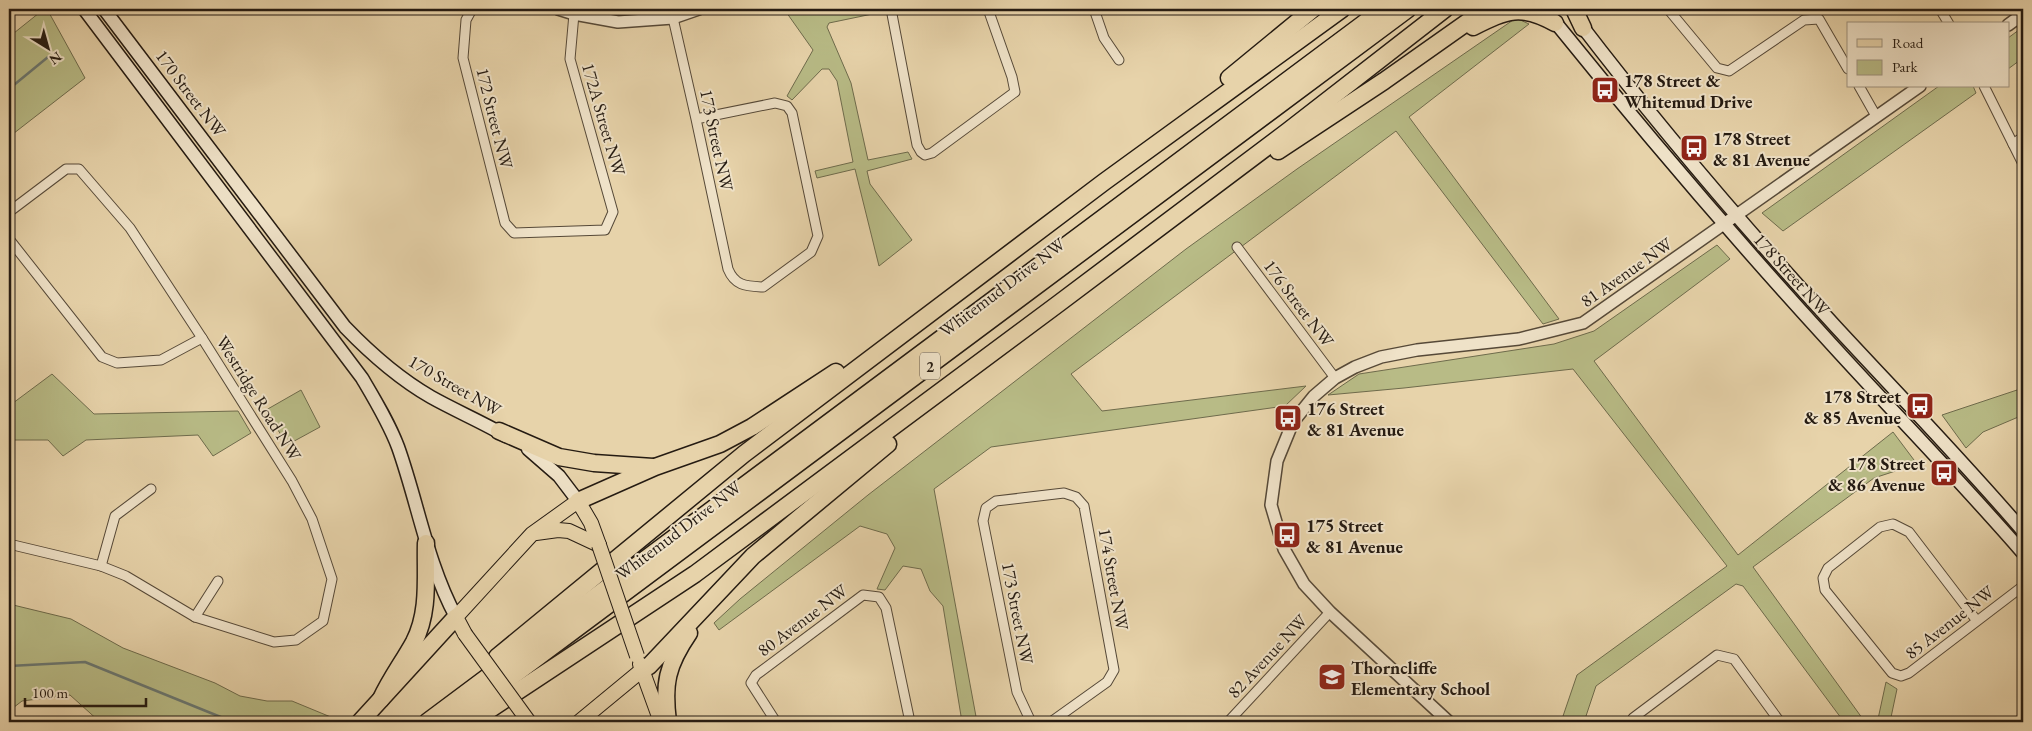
<svg xmlns="http://www.w3.org/2000/svg" width="2032" height="731" viewBox="0 0 2032 731" font-family="'EB Garamond',serif">
<style>
.green{fill:#b8bb86;stroke:#6e6b4c}
.lines{fill:none;stroke-linecap:round;stroke-linejoin:round}
.stream{stroke:#6b7872;stroke-width:2.5}
.minor-casing{stroke:#564938;stroke-width:11}
.tertiary-casing{stroke:#564938;stroke-width:14}
.secondary-casing{stroke:#251b12;stroke-width:15}
.primary-casing{stroke:#251b12;stroke-width:16}
.motorway-casing{stroke:#251b12;stroke-width:19}
.minor{stroke:#efe2c8;stroke-width:9}
.tertiary{stroke:#efe2c8;stroke-width:11}
.secondary{stroke:#efe2c8;stroke-width:12}
.primary{stroke:#e7d3aa;stroke-width:14}
.motorway{stroke:#e7d3aa;stroke-width:16}
.primary-bridge-casing{stroke:#251b12;stroke-width:16;stroke-linecap:butt}
.primary-bridge{stroke:#e7d3aa;stroke-width:14}
.labels{text-anchor:middle;dominant-baseline:central;stroke-width:4;stroke-linejoin:round;paint-order:stroke}
.shield{fill:#efe2c8;stroke:#625749;stroke-width:1}
.shield-label{font-size:16px;font-weight:bold;fill:#251b12}
.poi-label{font-size:18px;font-weight:bold;fill:#251b12;stroke:#efe2c8;text-anchor:start}
.street-label{font-size:18px;fill:#251b12;stroke:#efe2c8}
</style>
<rect width="100%" height="100%" fill="#e7d3aa"/>
<filter id="stains"><feTurbulence type="fractalNoise" baseFrequency=".004" numOctaves="4"/><feColorMatrix values="0 0 0 0 .2 0 0 0 0 .09 0 0 0 0 .02 0 0 0 .5 -.17"/></filter>
<radialGradient id="worn" r=".72"><stop offset=".6" stop-color="#630" stop-opacity="0"/><stop offset="1" stop-color="#630" stop-opacity=".3"/></radialGradient>
<g class="green">
<polygon points="44,9 47,9 85,78 9,137 9,37"/>
<polygon points="585,9 681,9 676,11 606,16"/>
<polygon points="784,9 882,9 882,12 829,23 827,27 851,83 868,160 908,152 912,159 867,171 870,184 912,240 879,266 855,169 817,178 815,171 853,162 837,81 829,69 822,69 792,100 787,96 813,50"/>
<polygon points="1516,18 1529,24 1409,117 1559,319 1543,324 1396,131 1071,374 1102,411 1306,386 1285,406 991,447 934,489 977,722 962,722 943,606 930,591 921,569 903,566 885,590 877,589 895,548 887,534 860,526 719,630 714,623 740,599 868,495 1186,249 1297,169"/>
<polygon points="2023,27 2023,58 2008,69 2008,38"/>
<polygon points="1939,86 1973,86 1976,93 1783,231 1762,213"/>
<polygon points="1717,245 1730,259 1594,361 1738,555 1893,432 1917,464 1874,478 1753,567 1865,722 1844,722 1743,586 1736,584 1596,686 1584,722 1561,722 1577,675 1727,566 1573,369 1404,388 1328,395 1359,374 1554,344 1594,331"/>
<polygon points="52,374 94,414 238,411 251,433 213,456 198,435 86,440 63,456 48,440 9,440 9,406"/>
<polygon points="2023,388 2023,415 1983,432 1966,448 1942,415"/>
<polygon points="301,390 320,427 287,445 266,410"/>
<polygon points="9,604 71,619 123,648 215,683 240,696 267,701 292,701 338,720 336,722 100,722 70,695 22,701 9,711"/>
<polygon points="1886,682 1897,689 1890,722 1873,722 1878,719"/>
</g>
<g class="lines">
<g class="stream">
<polyline points="9,89 48,57"/>
<polyline points="9,666 85,662 233,722"/>
</g>
<defs>
<g id="minor">
<polyline points="472,9 466,20 463,58 505,223 514,233 605,230 613,212 570,59 574,14"/>
<polyline points="891,9 917,145 921,152 925,155 932,153 1015,92 1012,77 988,9"/>
<polyline points="1094,9 1104,38 1119,60"/>
<polyline points="1668,9 1717,68 1729,71 1804,20 1819,19 1848,69"/>
<polyline points="1940,9 1949,24"/>
<path d="M673,18L696,119L728,269C735,286 746,286 763,287L811,252L818,236L792,113L787,106L775,103L696,119"/>
<polyline points="1859,86 1876,116"/>
<polyline points="1984,86 2023,164"/>
<polyline points="2013,144 2023,137"/>
<polyline points="9,212 66,169 79,169 130,228 202,338 292,481 312,519 332,579 323,621 296,640 274,642 195,617 126,576 101,566 9,544"/>
<polyline points="9,239 102,357 117,363 161,360 202,338"/>
<polyline points="1237,247 1335,378"/>
<polyline points="101,566 115,516 151,489"/>
<polyline points="195,617 218,581"/>
<polyline points="1977,621 1909,532 1893,524 1880,527 1828,568 1823,578 1825,590 1892,673 1901,676 1909,673 2023,586"/>
<polyline points="776,722 751,683 756,675 863,595 879,597 886,608 910,722"/>
<polyline points="1031,722 1017,692 983,521 986,508 996,501 1064,493 1076,497 1084,506 1114,670 1107,682 1051,722"/>
<polyline points="1228,722 1330,612"/>
<polyline points="1631,722 1633,718 1717,655 1734,659 1780,722"/>
<polyline points="2017,722 2023,718"/>
</g>
<g id="tertiary">
<polyline points="558,9 574,14 618,22 673,18 699,9"/>
<polyline points="2008,25 2023,14"/>
<polyline points="1449,722 1330,612 1304,584 1284,549 1271,505 1277,461 1293,422 1314,396 1335,378 1355,367 1381,357 1417,350 1519,339 1583,323 1920,86"/>
</g>
<g id="secondary">
<path d="M84,9L362,378C375,400 389,423 398,447C418,503 427,563 456,617"/>
<path d="M104,9L345,327C371,354 398,378 431,397C456,411 482,422 506,436"/>
<path d="M1551,17C1639,126 1730,233 1824,336C1890,409 1959,479 2023,553"/>
<path d="M1578,21C1659,127 1746,229 1836,327C1899,395 1963,461 2023,531"/>
<polyline points="528,449 559,476 578,501"/>
</g>
<g id="primary">
<polyline points="536,533 558,530 569,531 599,545"/>
<polyline points="465,634 456,617 532,534 578,501 591,523 599,545"/>
<polyline points="640,664 661,722"/>
<polyline points="579,722 642,670"/>
</g>
<g id="motorway">
<polyline points="1574,9 1583,28"/>
<path d="M1473,27C1507,10 1521,4 1555,23"/>
<polyline points="1229,78 1313,9"/>
<polyline points="1278,151 1384,81 1486,9"/>
<polyline points="499,431 559,457 594,463 653,467"/>
<polyline points="578,501 655,467 720,444 752,427 836,372"/>
<polyline points="497,657 744,454 1104,182 1342,9"/>
<polyline points="642,670 649,666 753,556 888,444"/>
<path d="M381,699C390,679 403,662 414,642C430,611 425,576 426,543"/>
<polyline points="360,722 456,617"/>
<polyline points="427,722 1383,9"/>
<polyline points="451,722 1408,9"/>
<polyline points="471,722 695,574 1058,304 1288,131 1445,9"/>
<path d="M668,722C663,684 667,665 689,633"/>
</g>
</defs>
<use href="#minor" class="minor-casing"/>
<use href="#tertiary" class="tertiary-casing"/>
<use href="#secondary" class="secondary-casing"/>
<use href="#primary" class="primary-casing"/>
<use href="#motorway" class="motorway-casing"/>
<use href="#minor" class="minor"/>
<use href="#tertiary" class="tertiary"/>
<use href="#secondary" class="secondary"/>
<use href="#primary" class="primary"/>
<use href="#motorway" class="motorway"/>
<defs>
<g id="primary-bridge">
<polyline points="599,545 637,656"/>
<polyline points="465,634 529,722"/>
</g>
</defs>
<use href="#primary-bridge" class="primary-bridge-casing"/>
<use href="#primary-bridge" class="primary-bridge"/>
</g>
<defs>
<symbol id="bus-square" viewBox="-11 -11 22 22"><rect x="-9" y="-9" width="18" height="18" rx="4" fill="#8f2418" stroke="#efe2c8"/><path d="M-5-6H5V4H4V6H2V4H-2V6H-4V4H-5ZM-3.5-4V0h7V-4ZM-3.5 1.2v1.5H-2V1.2ZM2 1.2v1.5H3.5V1.2Z" fill="#fff"/></symbol>
<symbol id="school-square" viewBox="-11 -11 22 22"><rect x="-9" y="-9" width="18" height="18" rx="4" fill="#8f2418" stroke="#efe2c8"/><path d="M0-5L7-2L0 1L-7-2ZM-4 1L0 2.5L4 1V4Q0 6-4 4Z" fill="#fff"/></symbol>
</defs>
<g fill-rule="evenodd">
<use href="#bus-square" x="1589" y="74" width="32" height="32"/>
<use href="#bus-square" x="1678" y="132" width="32" height="32"/>
<use href="#bus-square" x="1904" y="390" width="32" height="32"/>
<use href="#bus-square" x="1272" y="402" width="32" height="32"/>
<use href="#bus-square" x="1928" y="457" width="32" height="32"/>
<use href="#bus-square" x="1271" y="519" width="32" height="32"/>
<use href="#school-square" x="1316" y="661" width="32" height="32"/>
</g>
<g class="labels">
<rect class="shield" x="920" y="352.5" width="20" height="27" rx="4"/>
<g class="shield-label">
<text x="930" y="366">2</text>
</g>
<g class="poi-label">
<text x="1624" y="80">178 Street &amp;<tspan x="1624" dy="21">Whitemud Drive</tspan></text>
<text x="1713" y="138">178 Street<tspan x="1713" dy="21">&amp; 81 Avenue</tspan></text>
<text x="1901" y="396" text-anchor="end">178 Street<tspan x="1901" dy="21">&amp; 85 Avenue</tspan></text>
<text x="1307" y="408">176 Street<tspan x="1307" dy="21">&amp; 81 Avenue</tspan></text>
<text x="1925" y="463" text-anchor="end">178 Street<tspan x="1925" dy="21">&amp; 86 Avenue</tspan></text>
<text x="1306" y="525">175 Street<tspan x="1306" dy="21">&amp; 81 Avenue</tspan></text>
<text x="1351" y="667">Thorncliffe<tspan x="1351" dy="21">Elementary School</tspan></text>
</g>
<g class="street-label">
<text transform="translate(191 93) rotate(53)">170 Street NW</text>
<text transform="translate(495 118) rotate(76)">172 Street NW</text>
<text transform="translate(604 119) rotate(74)">172A Street NW</text>
<text transform="translate(717 140) rotate(78)">173 Street NW</text>
<text transform="translate(1626 272) rotate(-35)">81 Avenue NW</text>
<text transform="translate(1792 274) rotate(48)">178 Street NW</text>
<text transform="translate(1002 287) rotate(-37)">Whitemud Drive NW</text>
<text transform="translate(1299 303) rotate(53)">176 Street NW</text>
<text transform="translate(455 385) rotate(30)">170 Street NW</text>
<text transform="translate(259 398) rotate(58)">Westridge Road NW</text>
<text transform="translate(678 530) rotate(-37)">Whitemud Drive NW</text>
<text transform="translate(1114 579) rotate(80)">174 Street NW</text>
<text transform="translate(1018 613) rotate(79)">173 Street NW</text>
<text transform="translate(802 620) rotate(-37)">80 Avenue NW</text>
<text transform="translate(1949 622) rotate(-38)">85 Avenue NW</text>
<text transform="translate(1267 656) rotate(-47)">82 Avenue NW</text>
</g>
</g>
<rect width="2032" height="731" fill="none" stroke="#e7d3aa" stroke-width="30"/>
<rect x="10" y="10" width="2012" height="711" fill="none" stroke="#251b12" stroke-width="2.5"/>
<rect x="15" y="15" width="2002" height="701" fill="none" stroke="#251b12"/>
<rect x="1847" y="22" width="162" height="65" fill="#efe2c8" stroke="#9e927f"/>
<rect x="1857" y="39" width="25" height="8" fill="#e7d3aa" stroke="#9e927f"/>
<text x="1892" y="48" font-size="15" fill="#251b12">Road</text>
<rect x="1857" y="60" width="25" height="15" fill="#b8bb86" stroke="#9e927f"/>
<text x="1892" y="72" font-size="15" fill="#251b12">Park</text>
<g transform="translate(48 48) rotate(143)" stroke="#efe2c8" stroke-width="4" paint-order="stroke">
<path d="M0-4L9 19L0 12L-9 19Z" fill="#251b12"/>
<text y="-8" font-size="14" font-weight="bold" text-anchor="middle" fill="#251b12">N</text>
</g>
<path d="M25 698v8h121v-8" fill="none" stroke="#251b12" stroke-width="2.5"/>
<text x="32" y="698" font-size="15" fill="#251b12" stroke="#efe2c8" stroke-width="4" paint-order="stroke">100 m</text>
<rect width="100%" height="100%" filter="url(#stains)"/>
<rect width="100%" height="100%" fill="url(#worn)"/>
</svg>
